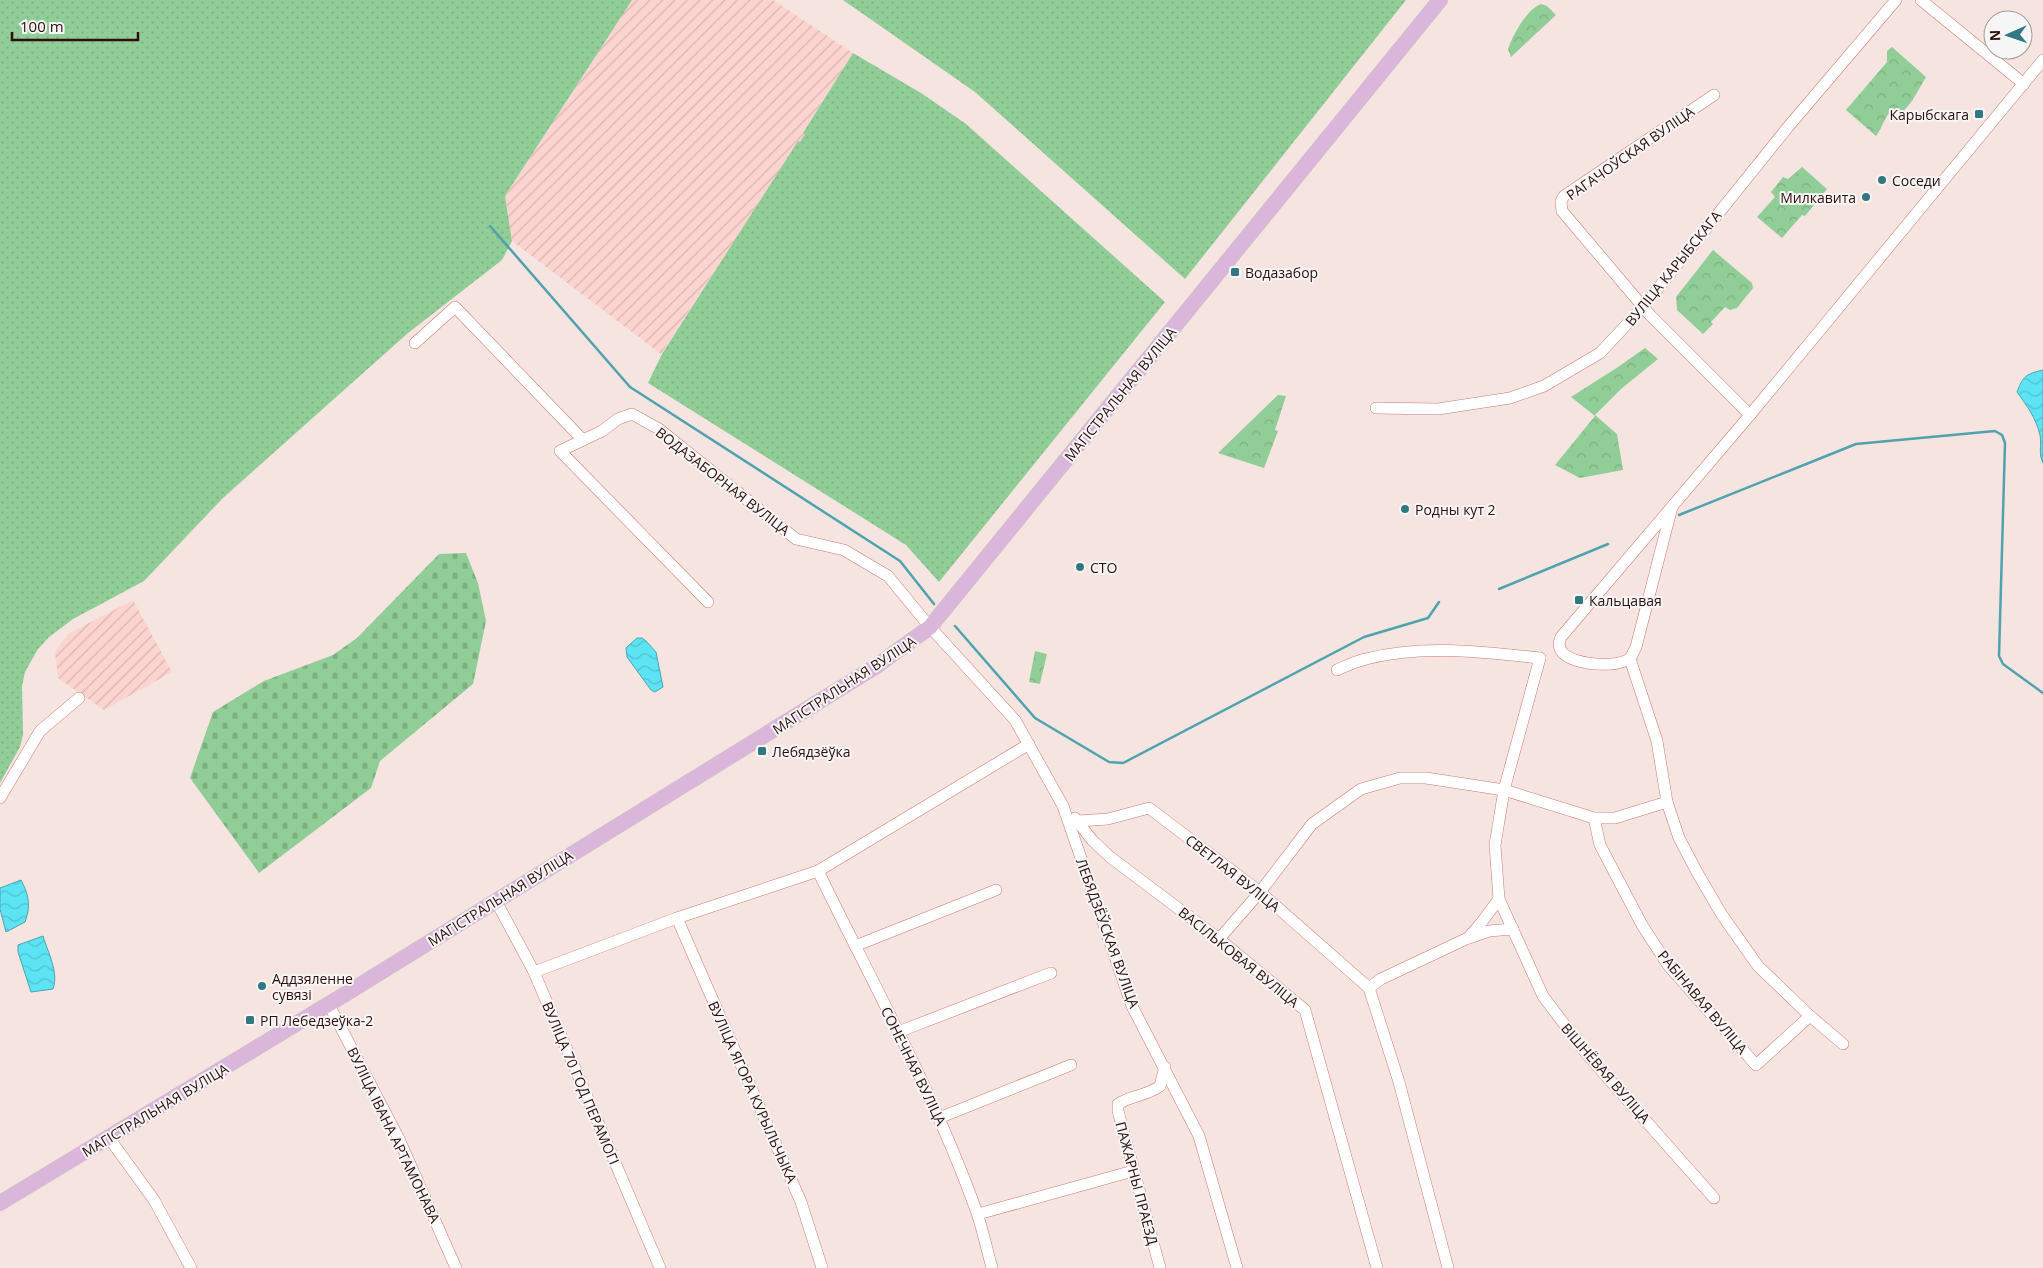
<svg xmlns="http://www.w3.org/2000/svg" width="2043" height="1268" viewBox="0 0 2043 1268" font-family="'Open Sans',sans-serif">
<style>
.industrial{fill:url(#industrial-furrows)}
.grass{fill:url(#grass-dots)}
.cemetery{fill:url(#cemetery-stones)}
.park{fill:url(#park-crowns)}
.water{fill:url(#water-waves);stroke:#4ea3ae}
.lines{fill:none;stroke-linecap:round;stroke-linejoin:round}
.stream{stroke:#4ea3ae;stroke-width:2.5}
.minor-casing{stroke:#cd7b72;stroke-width:12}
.major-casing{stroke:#cdc5c5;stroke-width:16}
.minor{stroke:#fff;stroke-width:11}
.major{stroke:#dab6da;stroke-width:15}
.poi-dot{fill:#317882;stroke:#f6f6f6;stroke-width:2}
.labels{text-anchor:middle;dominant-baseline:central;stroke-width:4;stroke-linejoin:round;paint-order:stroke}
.poi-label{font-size:14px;fill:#2e0f0c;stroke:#f6f6f6;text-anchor:start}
.street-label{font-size:14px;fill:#2e0f0c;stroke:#f6f6f6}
</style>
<defs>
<pattern id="industrial-furrows" width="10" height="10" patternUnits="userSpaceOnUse" patternTransform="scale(1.25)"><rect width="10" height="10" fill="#fcd4cf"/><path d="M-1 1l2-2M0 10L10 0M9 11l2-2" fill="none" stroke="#d8b5b1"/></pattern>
<pattern id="grass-dots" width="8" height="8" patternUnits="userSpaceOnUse" patternTransform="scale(1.25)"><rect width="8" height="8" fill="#91cd97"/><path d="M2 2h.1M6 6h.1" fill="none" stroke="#7daf81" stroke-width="1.8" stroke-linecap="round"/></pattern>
<pattern id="cemetery-stones" width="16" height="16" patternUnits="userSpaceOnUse" patternTransform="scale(1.25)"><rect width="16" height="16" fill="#91cd97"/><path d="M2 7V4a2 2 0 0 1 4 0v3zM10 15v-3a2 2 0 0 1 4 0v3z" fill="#7daf81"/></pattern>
<pattern id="park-crowns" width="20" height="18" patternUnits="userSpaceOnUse" patternTransform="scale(1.25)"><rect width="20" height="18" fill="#91cd97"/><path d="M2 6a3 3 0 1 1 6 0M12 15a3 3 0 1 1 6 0" fill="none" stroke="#7daf81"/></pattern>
<pattern id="water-waves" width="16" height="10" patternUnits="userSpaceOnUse" patternTransform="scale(1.25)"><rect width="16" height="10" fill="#5ce3f4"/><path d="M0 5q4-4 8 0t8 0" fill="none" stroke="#50c2d0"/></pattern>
</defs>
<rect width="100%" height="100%" fill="#f6e4e1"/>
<g class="industrial">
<polygon points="632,0 773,0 853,53 803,132 805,134 800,142 798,142 661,354 512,241 505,196"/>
<polygon points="133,600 172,672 104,710 58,678 55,652 68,634"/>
</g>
<g class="grass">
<polygon points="0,0 632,0 505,196 512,241 502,260 408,333 223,498 144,581 73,619 49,637 38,649 25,672 22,686 23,735 20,747 0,783"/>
<polygon points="843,0 1406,0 1185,279 975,92"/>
<polygon points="853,53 921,93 966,124 1165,302 939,582 906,545 648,383 662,354 798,141 800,142 805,134 803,133"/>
</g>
<polygon class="cemetery" points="466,553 478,583 486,621 473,684 380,761 371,788 259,873 190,778 213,712 264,681 333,655 357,638 439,554"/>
<g class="park">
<path d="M1541,4L1547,6L1556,15L1511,57L1508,49C1513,35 1526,10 1541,4Z"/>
<path d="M1892,47L1926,77L1912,101L1902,113H1897L1892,110C1884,117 1883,127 1876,136L1846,110L1887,62V51Z"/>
<polygon points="1802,167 1827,189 1805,216 1802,215 1782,238 1757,217 1775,197 1771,192 1783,177 1788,179"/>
<polygon points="1713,250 1752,283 1753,288 1737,308 1730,310 1725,307 1711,322 1713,324 1703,334 1677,310 1676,297"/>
<polygon points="1645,348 1658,359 1621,389 1595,415 1617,434 1623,470 1580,478 1555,465 1595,416 1571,397 1618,367"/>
<polygon points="1278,395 1286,396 1275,430 1278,431 1264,468 1218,453"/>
<polygon points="1035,651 1047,654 1040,684 1029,682"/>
</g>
<g class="water">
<path d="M2043,370V463C2038,453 2042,445 2040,435C2036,418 2027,406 2017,392C2023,376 2026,374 2043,370Z"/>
<polygon points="637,638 642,638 646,641 656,652 663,687 655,692 651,690 627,657 626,648"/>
<path d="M21,880C29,895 31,906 25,922L6,932L0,909V888Z"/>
<path d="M43,936C48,953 59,972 53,989L31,992L18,952V945Z"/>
</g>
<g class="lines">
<g class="stream">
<polyline points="490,226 630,387 900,561 934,604"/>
<polyline points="1679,515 1856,444 1995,431 2002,435 2005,443 1999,656 2003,664 2043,693"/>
<polyline points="1499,589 1608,544"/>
<polyline points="955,626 1035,718 1109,762 1123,763 1364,637 1428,618 1439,602"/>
</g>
<defs>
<g id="minor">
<polyline points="1921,0 2024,84"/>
<polyline points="1714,95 1564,196 1561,201 1562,211 1650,315 1750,415"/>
<polyline points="415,343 455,307 583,440"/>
<polyline points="1376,408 1438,409 1510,398 1544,386 1600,353 1643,307 1788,127 1896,0"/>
<path d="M1672,507L1636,647L1630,659C1623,662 1617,664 1611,664C1595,665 1550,662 1561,637L1750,415L2043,60"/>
<polyline points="708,602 560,451 602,431 618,419 632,414 659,429 796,539 844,550 888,576 930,627 1015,720 1063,806 1132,1006 1199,1136 1237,1268"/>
<polyline points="1540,658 1504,790 1495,845 1499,899 1543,996 1585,1052 1714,1198"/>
<polyline points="1630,659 1657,741 1667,802 1679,838 1698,874 1722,915 1758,966 1810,1016 1843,1044"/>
<path d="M1337,670C1346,666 1356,661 1366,659C1423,644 1483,652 1540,658"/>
<polyline points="0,798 40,731 79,698"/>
<polyline points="1075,818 1092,840 1110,857 1219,939 1305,1010 1377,1268"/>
<polyline points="1594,818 1600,845 1642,925 1668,965 1756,1065 1810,1016"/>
<polyline points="1078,821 1108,819 1149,808 1260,892 1369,988 1399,1082 1448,1268"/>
<path d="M818,871C873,984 935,1095 977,1213C983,1231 987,1250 992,1268"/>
<polyline points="496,901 534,972 660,1268"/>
<polyline points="677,918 801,1202 822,1268"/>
<polyline points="1469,938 1489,931 1513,929"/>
<polyline points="1219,939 1260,892 1312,824 1361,789 1400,778 1426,778 1504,790 1594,818 1615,818 1667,802"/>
<polyline points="855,946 996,890"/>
<polyline points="534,972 677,918 818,871 1029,744"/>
<polyline points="1369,988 1381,979 1468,938 1481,923 1499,899"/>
<polyline points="328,1003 399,1139 456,1268"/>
<polyline points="898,1032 1051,973"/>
<polyline points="939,1118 1071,1065"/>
<polyline points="109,1138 154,1200 191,1268"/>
<polyline points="978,1214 1133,1171"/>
<path d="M1160,1268L1118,1111V1104C1131,1095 1147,1096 1160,1086L1165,1067"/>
</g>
<polyline id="major" points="0,1203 347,993 875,667 930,627 1440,0"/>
</defs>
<use href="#minor" class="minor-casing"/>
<use href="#major" class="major-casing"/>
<use href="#minor" class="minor"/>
<use href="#major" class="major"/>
</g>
<g class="poi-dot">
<rect x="1974" y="109" width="10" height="10" rx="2.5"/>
<circle cx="1882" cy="180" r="5"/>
<circle cx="1866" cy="197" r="5"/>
<rect x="1230" y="267" width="10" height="10" rx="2.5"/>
<circle cx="1405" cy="509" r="5"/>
<circle cx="1080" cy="567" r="5"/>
<rect x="1574" y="595" width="10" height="10" rx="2.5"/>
<rect x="757" y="746" width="10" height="10" rx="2.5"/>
<circle cx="262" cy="986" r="5"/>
<rect x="245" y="1015" width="10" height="10" rx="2.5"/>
</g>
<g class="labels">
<g class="poi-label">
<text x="1969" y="114" text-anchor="end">Карыбскага</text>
<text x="1892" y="180">Соседи</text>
<text x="1856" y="197" text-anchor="end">Милкавита</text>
<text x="1245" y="272">Водазабор</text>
<text x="1415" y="509">Родны кут 2</text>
<text x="1090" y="567">СТО</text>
<text x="1589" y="600">Кальцавая</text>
<text x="772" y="751">Лебядзёўка</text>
<text x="272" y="978">Аддзяленне<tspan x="272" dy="16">сувязі</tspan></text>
<text x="260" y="1020">РП Лебедзеўка-2</text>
</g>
<g class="street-label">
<text transform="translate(1630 153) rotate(-35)">РАГАЧОЎСКАЯ ВУЛІЦА</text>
<text transform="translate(1673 268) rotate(-51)">ВУЛІЦА КАРЫБСКАГА</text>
<text transform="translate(1120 394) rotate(-51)">МАГІСТРАЛЬНАЯ ВУЛІЦА</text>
<text transform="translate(723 481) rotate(38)">ВОДАЗАБОРНАЯ ВУЛІЦА</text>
<text transform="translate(844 685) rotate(-33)">МАГІСТРАЛЬНАЯ ВУЛІЦА</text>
<text transform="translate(1233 873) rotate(38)">СВЕТЛАЯ ВУЛІЦА</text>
<text transform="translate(500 898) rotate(-32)">МАГІСТРАЛЬНАЯ ВУЛІЦА</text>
<text transform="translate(1108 933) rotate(70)">ЛЕБЯДЗЁЎСКАЯ ВУЛІЦА</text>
<text transform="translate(1239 957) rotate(39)">ВАСІЛЬКОВАЯ ВУЛІЦА</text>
<text transform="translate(1703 1002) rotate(50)">РАБІНАВАЯ ВУЛІЦА</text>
<text transform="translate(914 1066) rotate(64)">СОНЕЧНАЯ ВУЛІЦА</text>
<text transform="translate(1606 1073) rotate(49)">ВІШНЁВАЯ ВУЛІЦА</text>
<text transform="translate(581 1083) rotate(67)">ВУЛІЦА 70 ГОД ПЕРАМОГІ</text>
<text transform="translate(753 1092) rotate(66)">ВУЛІЦА ЯГОРА КУРЫЛЬЧЫКА</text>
<text transform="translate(155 1110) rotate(-31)">МАГІСТРАЛЬНАЯ ВУЛІЦА</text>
<text transform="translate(394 1135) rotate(64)">ВУЛІЦА ІВАНА АРТАМОНАВА</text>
<text transform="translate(1137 1183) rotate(75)">ПАЖАРНЫ ПРАЕЗД</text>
</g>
</g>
<g transform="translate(2008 35) rotate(268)"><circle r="24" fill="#f6f6f6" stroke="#a69a98"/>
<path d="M0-4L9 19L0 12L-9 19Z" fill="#317882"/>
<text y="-8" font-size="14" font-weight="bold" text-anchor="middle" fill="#2e0f0c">N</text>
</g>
<path d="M12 32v8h126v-8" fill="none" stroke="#2e0f0c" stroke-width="2.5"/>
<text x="20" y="32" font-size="15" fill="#2e0f0c" stroke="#f6f6f6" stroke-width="4" paint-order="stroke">100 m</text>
</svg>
